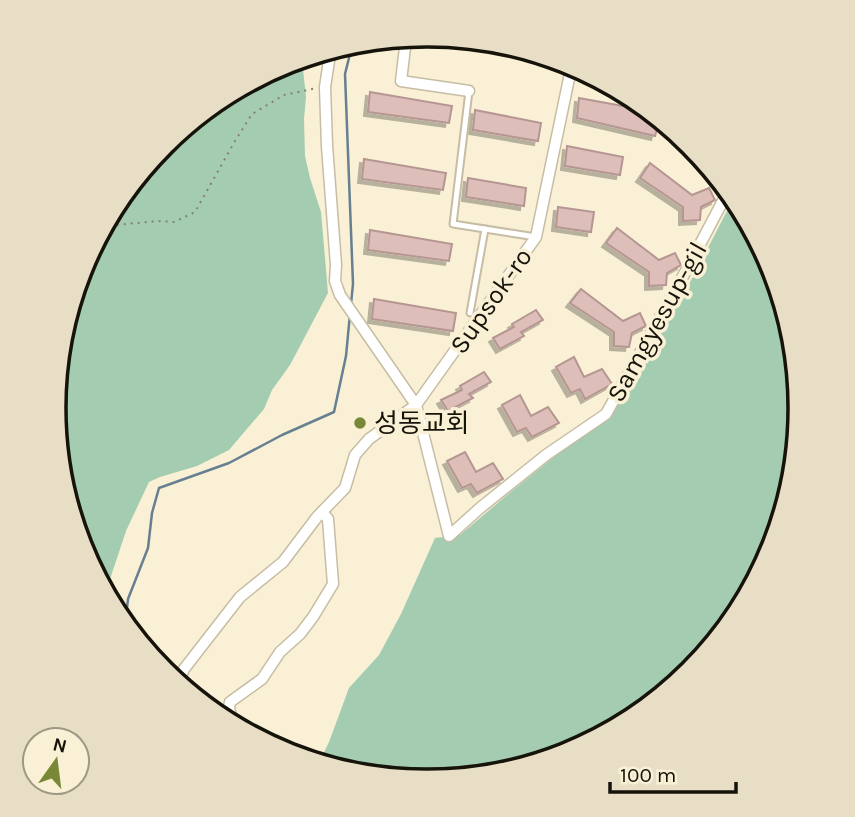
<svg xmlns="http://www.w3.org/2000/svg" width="855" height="817" viewBox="0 0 855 817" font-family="Karla,'Noto Sans KR',sans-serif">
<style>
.forest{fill:#a3ccb0}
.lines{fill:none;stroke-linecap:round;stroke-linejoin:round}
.stream{stroke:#667f91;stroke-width:2.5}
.building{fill:#ddbeb9;stroke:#b59692;stroke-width:2;filter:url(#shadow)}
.service-casing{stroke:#c6bda4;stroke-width:9}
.minor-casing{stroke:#c6bda4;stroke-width:13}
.path{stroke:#87816f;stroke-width:2;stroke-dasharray:2 5;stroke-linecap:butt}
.service{stroke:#fff;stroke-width:5}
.minor{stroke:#fff;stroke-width:10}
.poi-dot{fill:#788836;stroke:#f9f0d5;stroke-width:2.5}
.labels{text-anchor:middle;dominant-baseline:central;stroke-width:7;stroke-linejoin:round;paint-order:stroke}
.street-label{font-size:26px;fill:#16130a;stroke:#f9f0d5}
.poi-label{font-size:26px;fill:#16130a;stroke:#f9f0d5;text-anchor:start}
.rim{fill:none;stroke:#16130a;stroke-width:3.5}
</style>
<defs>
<filter id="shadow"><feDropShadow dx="-4" dy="4" stdDeviation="0" flood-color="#0004"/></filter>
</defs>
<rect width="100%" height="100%" fill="#f9f0d5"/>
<g class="forest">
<polygon points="302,60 306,97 304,119 305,156 310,178 321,212 328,293 290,365 272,390 264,409 229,450 197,466 160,477 149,482 126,531 107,588 82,551 54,408 83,265 164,144 285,63"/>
<polygon points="731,203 773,266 801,409 772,552 691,673 570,754 428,782 320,761 329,742 349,688 379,655 401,614 435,538 460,535 513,490 622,402 694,275"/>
</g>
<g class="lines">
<g class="stream">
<polyline points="351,304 353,284 345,74 351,50"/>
<polyline points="126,616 128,599 148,548 152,513 159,488 229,463 282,435 334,412 346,356 350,314"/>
</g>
</g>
<g class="building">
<polygon points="370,92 452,106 449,123 368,112"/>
<polygon points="579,98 639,109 659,123 655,136 577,118"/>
<polygon points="475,110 541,123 538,141 473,130"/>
<polygon points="567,146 623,157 620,175 565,166"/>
<polygon points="364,159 446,173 443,190 362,179"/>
<polygon points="650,163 692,195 709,188 715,200 701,207 700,220 683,221 683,207 640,178"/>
<polygon points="468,178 526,188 524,206 466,197"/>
<polygon points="558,207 594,212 591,232 556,227"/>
<polygon points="617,228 659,260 675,253 681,265 667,273 666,285 649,286 649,272 606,243"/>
<polygon points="370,230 452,244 449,261 368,250"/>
<polygon points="581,289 623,321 640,313 646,326 632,333 629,347 614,346 614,332 570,303"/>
<polygon points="374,299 456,313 453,331 372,319"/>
<polygon points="536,310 543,320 521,332 524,336 500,349 493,338 514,327 512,324"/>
<polygon points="574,357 584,377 602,369 612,384 585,399 580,389 571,393 556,367"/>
<polygon points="484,372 491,382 469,394 473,398 448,411 441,400 462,390 460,386"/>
<polygon points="520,395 531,416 548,407 559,423 532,437 526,428 517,432 502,405"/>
<polygon points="465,452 476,472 493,463 503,479 477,493 471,484 462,488 447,461"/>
</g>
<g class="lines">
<defs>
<g id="service">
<polyline points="469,91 453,224 536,237"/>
<polyline points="470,313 485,229"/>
</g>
<g id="minor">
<polyline points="406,39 401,81 469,91"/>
<polyline points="330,54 325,87 327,146 336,265 335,281 340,295 416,405 449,536 480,508 546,455 606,414 687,269 726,195"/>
<polyline points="178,683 184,669 240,597 283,562 317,517 345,488 355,455 369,439 416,405 536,237 572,64"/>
<polyline points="231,718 229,707 230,702 262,679 280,652 300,634 313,617 333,584 328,519 322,512"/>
</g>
</defs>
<use href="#service" class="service-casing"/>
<use href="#minor" class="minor-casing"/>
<polyline class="path" points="105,232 115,225 158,221 174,222 195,212 235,141 252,114 284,95 317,88"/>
<use href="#service" class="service"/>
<use href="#minor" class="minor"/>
</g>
<circle class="poi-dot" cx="360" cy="423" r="7"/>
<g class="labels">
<g class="street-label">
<text transform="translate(491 301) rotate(-55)">Supsok-ro</text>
<text transform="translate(657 322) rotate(-61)">Samgyesup-gil</text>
</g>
<g class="poi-label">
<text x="374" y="423">성동교회</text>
</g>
</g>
<path d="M0 0H855V817H0ZM66 408a361 361 0 1 1 722 0a361 361 0 1 1-722 0Z" fill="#e7dec5" fill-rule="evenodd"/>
<path class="rim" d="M66 408a361 361 0 1 1 722 0a361 361 0 1 1-722 0Z"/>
<g transform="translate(56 761) rotate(14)"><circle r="33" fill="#f9f0d5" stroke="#9e9884" stroke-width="2"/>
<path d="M0-5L12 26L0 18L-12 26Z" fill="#788836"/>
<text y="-10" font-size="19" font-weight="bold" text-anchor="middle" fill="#16130a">N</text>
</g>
<path d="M610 782v10h126v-10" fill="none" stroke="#16130a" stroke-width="3.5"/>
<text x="620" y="782" font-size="21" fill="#16130a" stroke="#f9f0d5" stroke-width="5" paint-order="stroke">100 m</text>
</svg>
